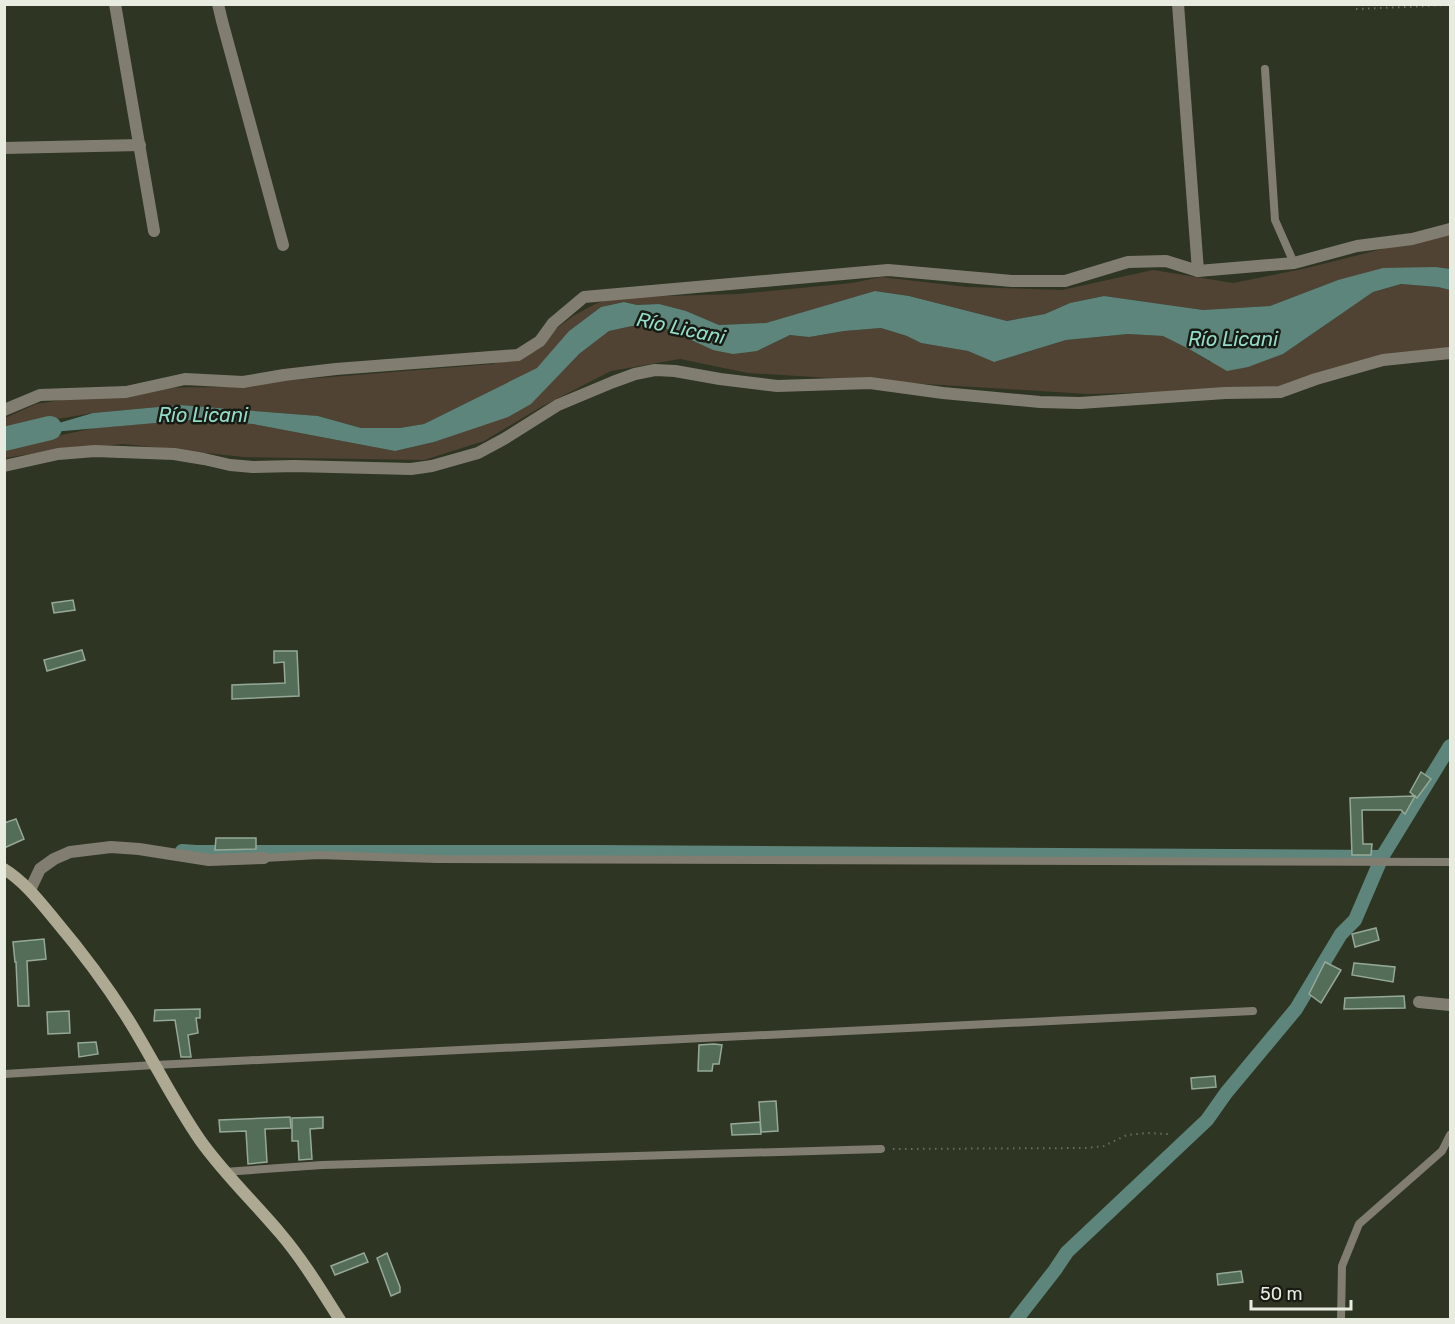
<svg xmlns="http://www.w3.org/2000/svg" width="1455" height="1324" viewBox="0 0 1455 1324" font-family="Rubik,sans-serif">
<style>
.green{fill:#514333}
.water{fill:#5e857b}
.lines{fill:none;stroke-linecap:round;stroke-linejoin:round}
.canal{stroke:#5e857b;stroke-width:14}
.river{stroke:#5e857b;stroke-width:24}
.building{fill:#536d58;stroke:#96a999;stroke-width:1.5}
.path{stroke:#686e5e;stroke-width:2;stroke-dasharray:1.5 4.5;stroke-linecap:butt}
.service{stroke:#817e71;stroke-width:8}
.minor{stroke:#817e71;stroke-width:12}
.secondary{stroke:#aea993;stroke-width:12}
.labels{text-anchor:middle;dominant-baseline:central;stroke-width:5;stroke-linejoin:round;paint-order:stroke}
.water-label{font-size:20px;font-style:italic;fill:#94dbca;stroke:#181b13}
</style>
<rect width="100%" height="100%" fill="#2f3523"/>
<g class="green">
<polygon points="1450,232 1450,269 1436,267 1338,280 1270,306 1203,310 1104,296 1070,303 1045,314 1007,321 909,296 876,291 766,323 719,325 686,311 659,304 637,305 624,302 601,307 569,331 538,368 424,424 400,428 361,428 318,416 180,405 93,413 21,425 5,432 5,418 36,404 138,388 226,387 281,381 493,364 531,348 573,316 595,304 609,299 631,297 739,294 852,283 881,277 967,287 1062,290 1153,270 1233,283 1303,269"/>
<polygon points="1401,284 1438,287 1450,290 1450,349 1292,385 1232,390 1088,394 748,373 680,359 611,371 541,407 484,441 424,460 244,457 124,444 63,449 5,458 4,447 95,428 190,420 253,424 395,451 434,442 468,430 579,354 609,331 632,326 665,328 713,350 757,351 790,335 809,337 844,331 881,328 907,336 921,343 968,351 994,362 1066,340 1128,334 1163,336 1189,349 1210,362 1283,354 1373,292"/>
</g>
<polygon class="water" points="1436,267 1450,269 1450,290 1438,287 1401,284 1373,292 1283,354 1248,367 1227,371 1189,349 1163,336 1128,334 1066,340 994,362 968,351 921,343 907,336 881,328 844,331 809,337 790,335 757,351 733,354 713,350 665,328 632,326 609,331 579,354 531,404 508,417 434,442 395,451 253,424 190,420 18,435 93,413 180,405 318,416 361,428 400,428 424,424 537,368 569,331 601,307 624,302 637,305 659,304 686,311 719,325 766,323 875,291 909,296 1007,321 1045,314 1070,303 1104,296 1203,310 1270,306 1338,280 1383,268"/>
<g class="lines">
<g class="canal">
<polyline points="182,851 196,852 595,852 1382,857 1450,746"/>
<polyline points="1016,1320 1055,1270 1067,1252 1207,1120 1226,1093 1296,1009 1341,934 1355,920 1382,857"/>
</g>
<polyline class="river" points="4,439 50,428"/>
</g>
<g class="building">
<polygon points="73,600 75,610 54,613 52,603"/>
<polygon points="82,650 85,660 47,671 44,660"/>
<polygon points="274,651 297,651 299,696 232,699 232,685 285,683 284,662 274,663"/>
<polygon points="1421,772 1431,779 1417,798 1410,792"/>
<polygon points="1415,796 1405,814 1401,810 1362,810 1363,844 1372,844 1371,855 1352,855 1350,798"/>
<polygon points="16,819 24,839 4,848 4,823"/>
<polygon points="216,838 256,838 256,849 215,850"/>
<polygon points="1376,928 1379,940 1355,947 1352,934"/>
<polygon points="44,939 46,959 27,961 29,1006 18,1006 16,962 15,962 13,942"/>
<polygon points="1325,962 1341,970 1321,1003 1309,994"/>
<polygon points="1354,963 1395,967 1393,982 1352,975"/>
<polygon points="1404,996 1405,1008 1344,1009 1345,998"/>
<polygon points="200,1009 200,1018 196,1018 198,1033 188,1035 191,1057 181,1057 175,1020 154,1021 155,1010"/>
<polygon points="69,1011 70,1033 48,1034 47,1012"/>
<polygon points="96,1042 98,1054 79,1057 78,1043"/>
<polygon points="714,1044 722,1045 719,1064 713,1064 712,1071 698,1071 699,1045"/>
<polygon points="1215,1076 1216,1087 1192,1089 1191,1078"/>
<polygon points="776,1101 778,1131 761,1132 759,1102"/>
<polygon points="290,1117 291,1128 265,1129 267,1162 248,1164 246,1131 220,1132 219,1120"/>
<polygon points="323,1117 323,1128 310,1129 312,1159 299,1160 298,1141 292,1141 292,1118"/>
<polygon points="760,1122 761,1134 732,1135 731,1124"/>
<polygon points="364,1253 368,1262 335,1275 331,1266"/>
<polygon points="387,1253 400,1287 400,1292 391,1296 377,1258"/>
<polygon points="1241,1271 1243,1282 1218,1285 1217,1274"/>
</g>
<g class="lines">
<g class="path">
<polyline points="1356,9 1450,5"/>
<polyline points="893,1149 1087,1148 1104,1146 1127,1135 1147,1133 1168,1134"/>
</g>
<g class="service">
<polyline points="1265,69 1275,220 1294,263"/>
<polyline points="264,858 319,855 437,859 1450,862"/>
<polyline points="4,1074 155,1065 1253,1011"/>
<polyline points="224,1172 322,1165 881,1149"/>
<polyline points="1341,1320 1342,1266 1359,1224 1442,1151 1450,1135"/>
</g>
<g class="minor">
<polyline points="115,4 154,231"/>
<polyline points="218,4 222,21 283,245"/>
<polyline points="1178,4 1198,271"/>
<polyline points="4,148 140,145"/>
<polyline points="4,410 40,395 126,392 185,379 243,382 284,375 336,369 518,355 540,341 553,323 584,297 888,270 1012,281 1065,281 1128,262 1166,261 1198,271 1294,263 1357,246 1412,239 1450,229"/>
<polyline points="4,466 58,454 95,451 174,454 204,459 230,465 253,467 294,466 411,469 432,466 478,453 504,439 558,405 613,382 635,374 655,370 675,371 720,379 777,386 870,383 943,393 1040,402 1080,403 1225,393 1280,392 1316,379 1383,360 1450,353"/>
<polyline points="30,890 40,869 54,859 70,852 111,847 139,849 209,860 264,858"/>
<polyline points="1419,1002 1450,1005"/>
</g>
<path class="secondary" d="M4,869C25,882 40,902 55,920C82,952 106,984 128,1019C153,1059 173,1101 200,1140C224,1174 254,1202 280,1233C303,1260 321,1290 340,1320"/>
</g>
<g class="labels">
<g class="water-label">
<text transform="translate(681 328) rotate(12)">Río Licani</text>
<text x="1233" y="339">Río Licani</text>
<text x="203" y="415">Río Licani</text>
</g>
</g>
<rect width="1455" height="1324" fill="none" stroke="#e7ebe0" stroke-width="12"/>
<path d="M1251 1300v9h100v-9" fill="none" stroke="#e7ebe0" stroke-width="3"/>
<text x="1260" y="1300" font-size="18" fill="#e7ebe0" stroke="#181b13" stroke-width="4.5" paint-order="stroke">50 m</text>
</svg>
